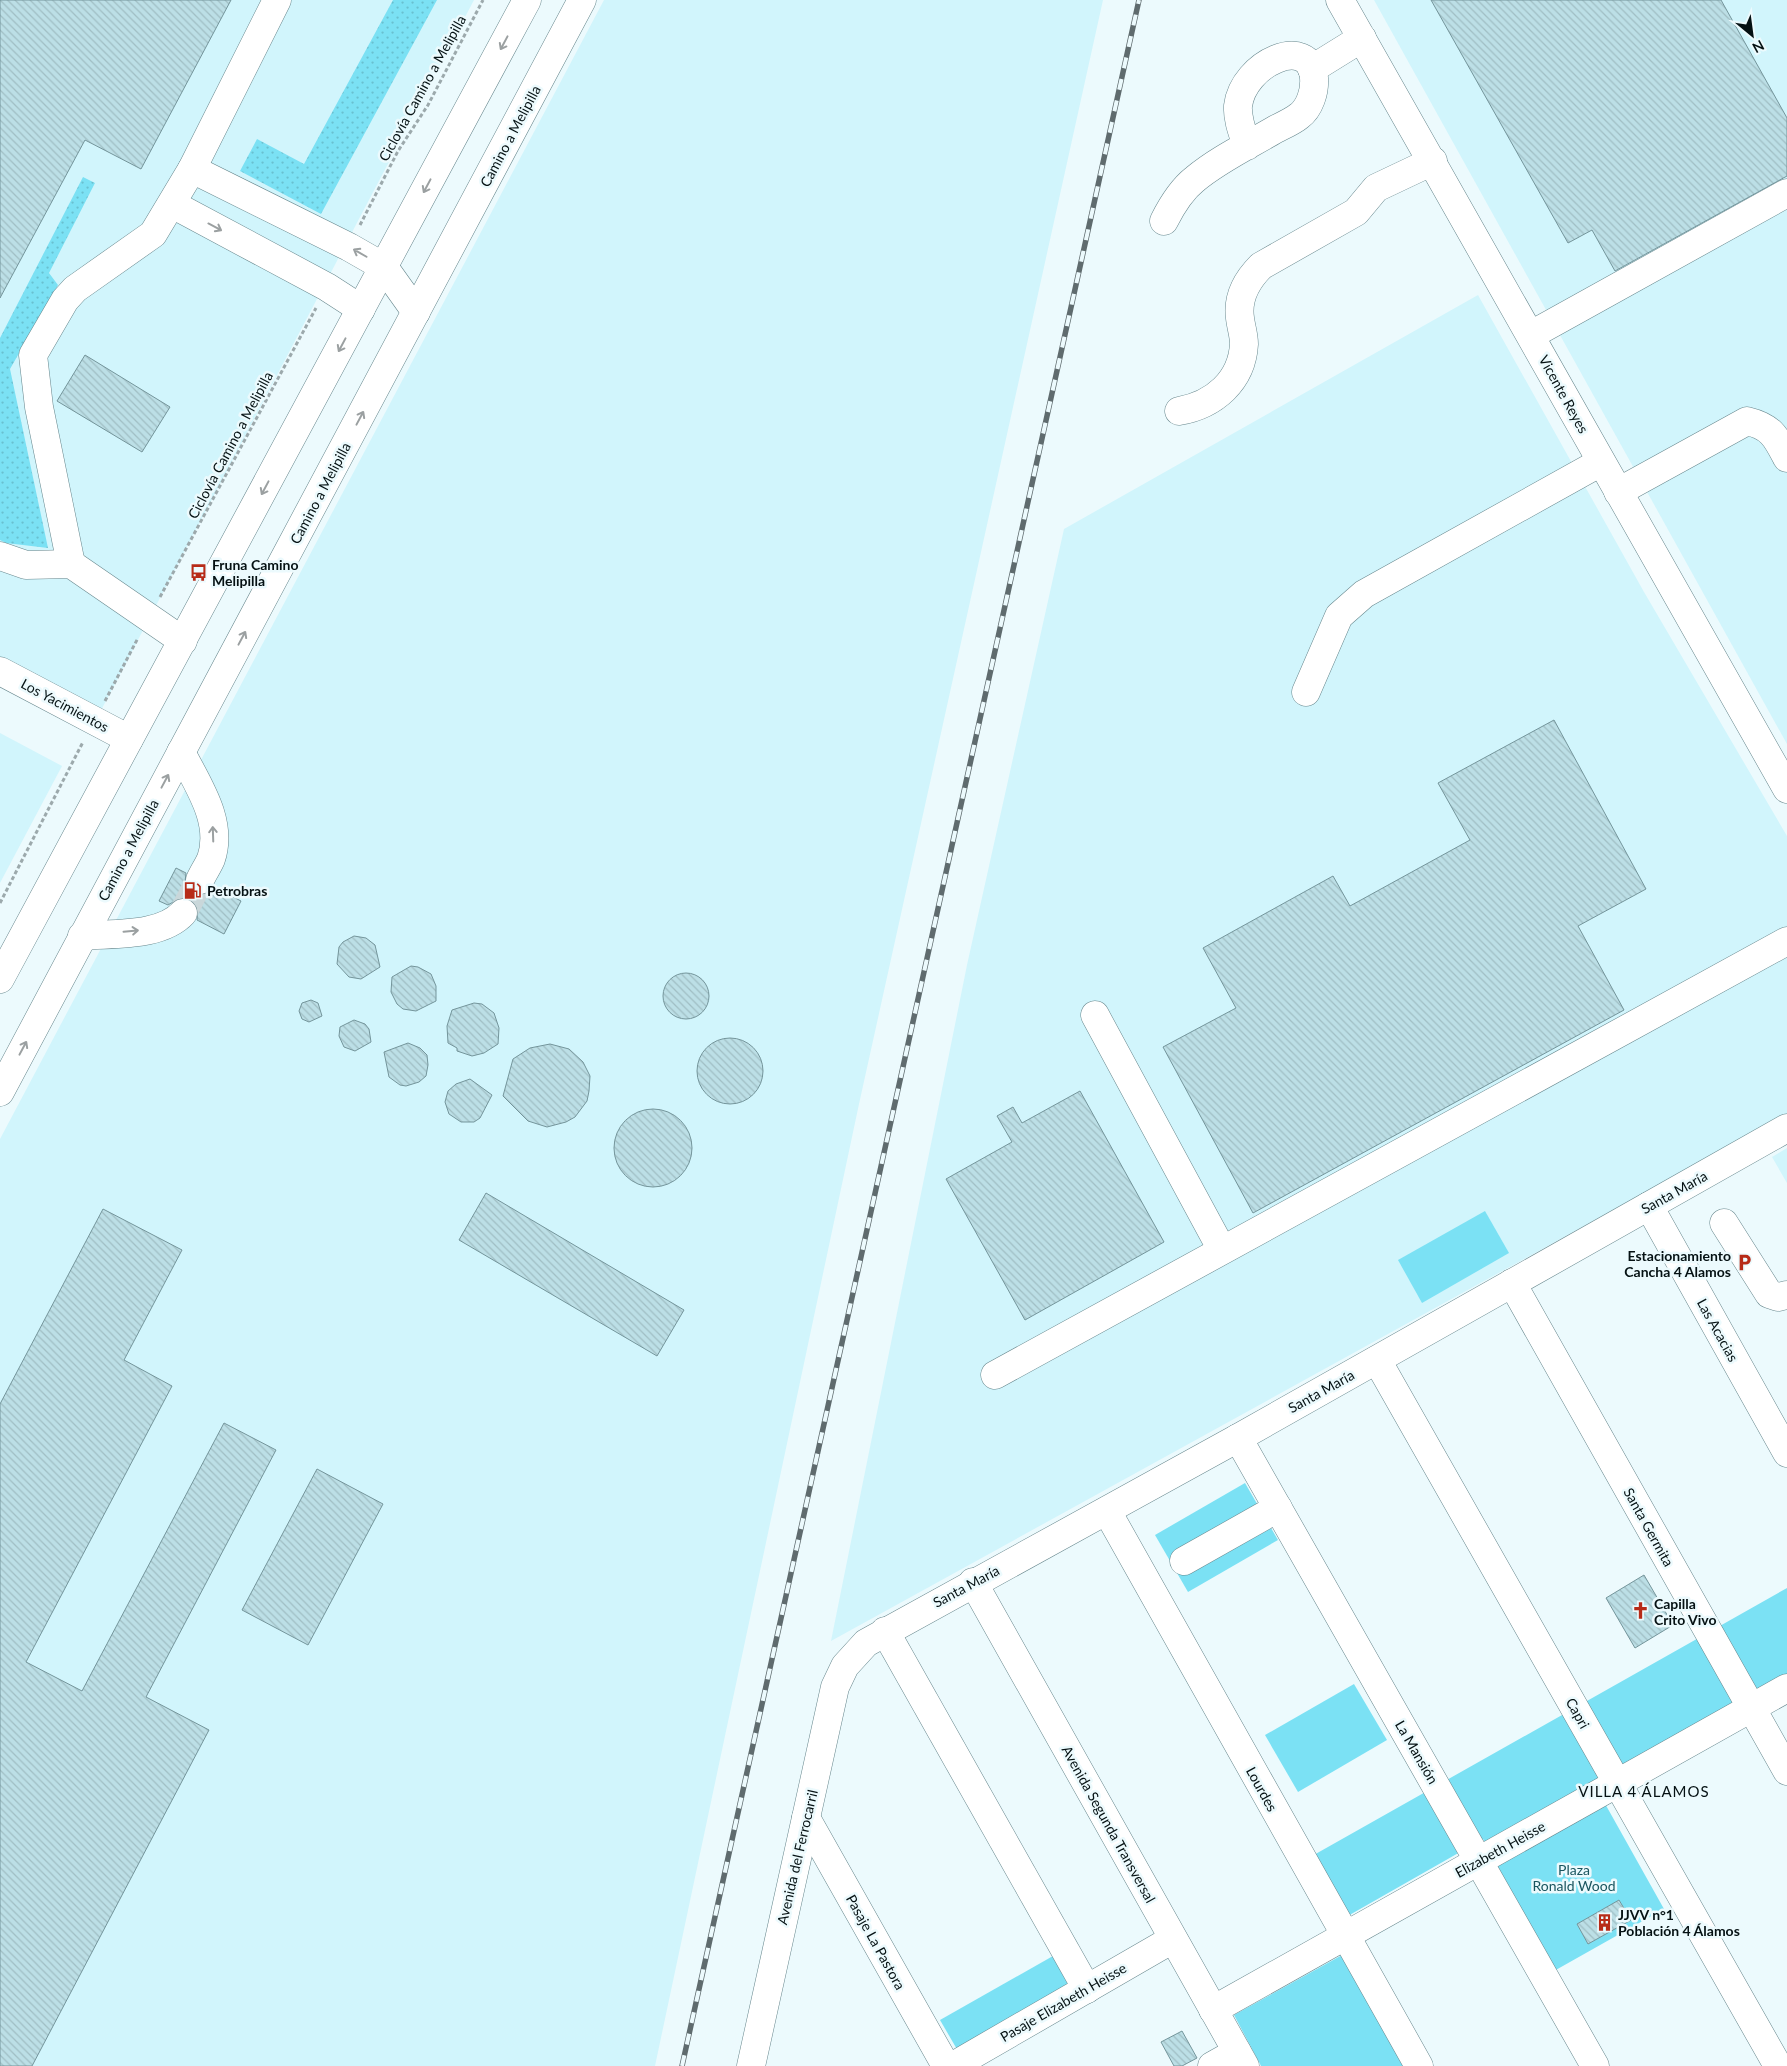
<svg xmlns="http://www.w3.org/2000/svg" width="1787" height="2066" viewBox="0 0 1787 2066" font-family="Lato,sans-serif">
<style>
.built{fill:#d1f5fc}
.grass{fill:url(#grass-dots)}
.park{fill:#7be1f4}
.building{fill:url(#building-back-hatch);stroke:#74959b}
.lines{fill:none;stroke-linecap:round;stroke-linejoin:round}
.minor-tunnel{stroke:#c9d7da;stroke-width:28;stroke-dasharray:28 14;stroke-linecap:butt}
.minor-casing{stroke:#67878d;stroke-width:29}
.major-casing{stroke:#67878d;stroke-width:29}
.path{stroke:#9ca9ac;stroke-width:3;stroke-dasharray:4 2.5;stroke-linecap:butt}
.minor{stroke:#fff;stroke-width:28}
.major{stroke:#fff;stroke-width:28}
.rail-casing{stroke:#5f6b6e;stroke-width:5.5}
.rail{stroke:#ecfafd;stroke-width:4;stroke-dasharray:11;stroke-linecap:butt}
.oneway{stroke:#9ba0a1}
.labels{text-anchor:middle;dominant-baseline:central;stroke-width:5;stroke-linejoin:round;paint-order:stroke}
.street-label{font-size:14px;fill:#051113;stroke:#ecfafd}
.poi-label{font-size:14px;font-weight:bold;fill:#051113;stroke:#ecfafd;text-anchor:start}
.park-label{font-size:14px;fill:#1a555f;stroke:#ecfafd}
.neighbourhood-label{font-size:15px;letter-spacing:1px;fill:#051113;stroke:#ecfafd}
</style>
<defs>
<pattern id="grass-dots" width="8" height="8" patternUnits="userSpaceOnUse" patternTransform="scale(1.25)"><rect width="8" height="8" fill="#7be1f4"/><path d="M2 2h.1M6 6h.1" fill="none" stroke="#69c0d0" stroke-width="1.8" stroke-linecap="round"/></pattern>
<pattern id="building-back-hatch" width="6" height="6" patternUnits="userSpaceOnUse" patternTransform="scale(1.25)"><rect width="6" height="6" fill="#bcdfe6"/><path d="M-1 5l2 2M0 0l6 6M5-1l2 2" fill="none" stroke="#a0bec4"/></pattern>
</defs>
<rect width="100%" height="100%" fill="#ecfafd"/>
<g class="built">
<polygon points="0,0 474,0 98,716 0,662"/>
<polygon points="604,0 1103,0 859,1104 655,2066 0,2066 0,1139"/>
<polygon points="1374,0 1787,0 1787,744"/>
<polygon points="1478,295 1644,592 1787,836 1787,1114 831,1641 967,965 1064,529"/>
<polygon points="0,733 62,766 0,883"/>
<polygon points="1787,1148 1787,1183 1772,1157"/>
</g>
<g class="grass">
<polygon points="393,0 437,0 321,214 240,171 257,139 304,164"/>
<polygon points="83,177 95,183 49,273 58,285 10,369 48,548 6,543 0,540 0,338"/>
</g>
<g class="park">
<polygon points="1485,1211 1509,1253 1422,1303 1398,1260"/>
<polygon points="1245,1483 1278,1540 1188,1592 1155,1535"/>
<polygon points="1787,1588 1787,1676 1594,1784 1664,1909 1554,1971 1483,1839 1346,1917 1312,1856"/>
<polygon points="1354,1684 1387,1740 1298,1792 1265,1735"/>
<polygon points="1060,1952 1078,1983 958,2051 940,2020"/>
<polygon points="1344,1954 1405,2066 1261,2066 1234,2015"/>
</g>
<g class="building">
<polygon points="0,0 231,0 141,169 85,140 0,298"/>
<polygon points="1431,0 1721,0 1787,118 1787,176 1615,271 1592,230 1568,243"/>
<polygon points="85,355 170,407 142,452 57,401"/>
<polygon points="1554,720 1646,889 1578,926 1624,1010 1253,1213 1163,1047 1236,1008 1203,948 1333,876 1350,906 1470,840 1438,783"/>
<polygon points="176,868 186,873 185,882 187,889 193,894 202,895 209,893 214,887 241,901 224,934 197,920 198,910 195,903 189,899 180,898 168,905 159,901"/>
<polygon points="354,936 366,938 375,945 380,967 361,979 349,977 337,964 339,947 343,942"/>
<polygon points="411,966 418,967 431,974 436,986 436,1001 416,1011 403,1009 397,1004 391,992 392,977"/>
<circle cx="686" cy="996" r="23"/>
<polygon points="311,1000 318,1003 322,1016 309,1022 302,1019 299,1011 302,1003"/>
<polygon points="474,1003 482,1004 494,1013 499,1028 498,1044 484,1053 472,1056 457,1051 457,1048 448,1043 447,1026 452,1010"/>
<polygon points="354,1020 365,1024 369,1029 371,1042 355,1051 344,1047 339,1036 340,1027"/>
<circle cx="730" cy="1071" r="33"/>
<polygon points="408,1043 420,1048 427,1055 428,1065 426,1076 419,1082 406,1086 400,1085 389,1077 384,1052"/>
<polygon points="550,1044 569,1049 583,1062 590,1076 589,1091 587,1101 575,1117 566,1122 547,1127 528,1121 503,1096 513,1059 530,1048"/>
<polygon points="470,1079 492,1095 480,1118 474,1122 461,1122 449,1114 445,1102 448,1091 456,1084"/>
<polygon points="1080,1091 1164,1242 1025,1320 946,1179 1012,1142 997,1116 1013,1107 1022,1123"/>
<circle cx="653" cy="1148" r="39"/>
<polygon points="486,1193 684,1310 657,1356 459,1240"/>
<polygon points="103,1209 182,1250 124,1360 172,1386 26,1662 82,1691 224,1423 276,1450 146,1697 209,1730 32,2066 0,2066 0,1404"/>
<polygon points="317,1469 383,1504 308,1645 242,1610"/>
<polygon points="1644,1575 1673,1625 1635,1648 1606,1598"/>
<polygon points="1619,1900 1631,1920 1588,1944 1577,1924"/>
<polygon points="1182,2031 1197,2058 1182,2066 1174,2066 1161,2042"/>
</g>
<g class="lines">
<polyline class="minor-tunnel" points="183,913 200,880"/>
<defs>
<g id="minor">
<polyline points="1340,0 1787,789"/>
<polyline points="1312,69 1362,38"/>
<polyline points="192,169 349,247 384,267 416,312"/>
<polyline points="172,204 327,287 361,309"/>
<path d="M1164,221C1172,205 1181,190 1195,179C1219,159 1249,145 1276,129C1284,125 1293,121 1299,116C1310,108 1315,91 1314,78C1310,33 1243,63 1238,106C1237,119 1243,134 1247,146"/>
<polyline points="1531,335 1787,193"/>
<path d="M1179,411C1214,405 1242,381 1244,344C1244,335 1241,327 1240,318C1237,297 1247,280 1261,266L1356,212L1376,188L1433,161"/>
<path d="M1618,492L1747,421C1772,427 1776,437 1787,458"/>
<polyline points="0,556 26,565 71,564 183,641"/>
<polyline points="71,564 39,407 33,355 65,300 75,289 153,234 192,169 277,0"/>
<polyline points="0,671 129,739"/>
<polyline points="1306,692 1339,616 1364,594 1601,462"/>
<path d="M181,752C197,784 224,821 211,859C208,866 203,873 200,880"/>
<path d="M82,936C113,933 161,937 183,913"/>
<polyline points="1095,1015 1222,1250"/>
<polyline points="1649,1206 1787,1453"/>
<polyline points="1724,1223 1769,1294 1778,1297 1787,1295"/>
<polyline points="1512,1283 1787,1771"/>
<polyline points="1377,1360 1778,2066"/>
<polyline points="995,1375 1787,941"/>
<polyline points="1238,1438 1595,2066"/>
<polyline points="1107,1511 1419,2066"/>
<polyline points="1184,1561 1278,1508"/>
<polyline points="973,1582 1245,2066"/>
<polyline points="885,1631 1087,1989"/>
<polyline points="806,1818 946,2066"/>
<polyline points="1213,2010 1787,1688"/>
<polyline points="751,2066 835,1687 845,1666 866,1643 1238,1438 1787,1128"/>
<polyline points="953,2066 1173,1939"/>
<polyline points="1212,2066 1237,2052"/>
</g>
<g id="major">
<polyline points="0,979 527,0"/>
<polyline points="0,1092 582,0"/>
</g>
</defs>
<use href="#minor" class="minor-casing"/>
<use href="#major" class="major-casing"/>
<g class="path">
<polyline points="360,225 398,151 428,105 483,0"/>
<polyline points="160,597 316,308"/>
<polyline points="105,701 138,638"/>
<polyline points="0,903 83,742"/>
</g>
<use href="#minor" class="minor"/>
<use href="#major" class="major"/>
<defs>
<polyline id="rail" points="682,2066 1139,0"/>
</defs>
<use href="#rail" class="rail-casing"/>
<use href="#rail" class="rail"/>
</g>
<defs><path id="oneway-shaft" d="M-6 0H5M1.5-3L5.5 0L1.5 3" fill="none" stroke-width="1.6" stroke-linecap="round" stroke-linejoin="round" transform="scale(1.25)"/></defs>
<g class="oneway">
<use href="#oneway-shaft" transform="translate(504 43) rotate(118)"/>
<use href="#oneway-shaft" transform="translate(427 186) rotate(118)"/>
<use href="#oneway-shaft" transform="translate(215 227) rotate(28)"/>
<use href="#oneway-shaft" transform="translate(360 253) rotate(-150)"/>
<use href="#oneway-shaft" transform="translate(342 345) rotate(118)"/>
<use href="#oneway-shaft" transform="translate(360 418) rotate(-62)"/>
<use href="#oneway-shaft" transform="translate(265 488) rotate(118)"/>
<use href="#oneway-shaft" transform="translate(242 638) rotate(-62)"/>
<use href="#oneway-shaft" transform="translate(165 781) rotate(-62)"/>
<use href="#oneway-shaft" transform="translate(213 834) rotate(-92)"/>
<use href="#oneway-shaft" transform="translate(131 931) rotate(-5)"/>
<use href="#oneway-shaft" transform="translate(23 1048) rotate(-62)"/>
</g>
<defs>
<symbol id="bus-bare" viewBox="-9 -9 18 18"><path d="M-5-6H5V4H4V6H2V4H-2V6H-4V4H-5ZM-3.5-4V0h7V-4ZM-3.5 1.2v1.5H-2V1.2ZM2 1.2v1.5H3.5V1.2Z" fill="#b72b18" stroke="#ecfafd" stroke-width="2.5" paint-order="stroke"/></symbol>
<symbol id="fuel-bare" viewBox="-9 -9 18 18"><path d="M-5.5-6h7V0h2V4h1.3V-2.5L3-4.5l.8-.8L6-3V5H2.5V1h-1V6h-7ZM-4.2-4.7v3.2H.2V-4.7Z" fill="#b72b18" stroke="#ecfafd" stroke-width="2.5" paint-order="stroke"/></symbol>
<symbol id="parking-bare" viewBox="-9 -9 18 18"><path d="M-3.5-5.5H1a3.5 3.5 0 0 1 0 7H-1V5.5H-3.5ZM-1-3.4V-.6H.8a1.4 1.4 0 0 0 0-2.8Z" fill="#b72b18" stroke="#ecfafd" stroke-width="2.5" paint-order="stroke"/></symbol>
<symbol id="church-bare" viewBox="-9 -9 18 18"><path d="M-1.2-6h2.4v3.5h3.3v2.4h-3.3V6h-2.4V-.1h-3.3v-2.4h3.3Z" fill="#b72b18" stroke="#ecfafd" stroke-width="2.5" paint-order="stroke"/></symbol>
<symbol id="building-bare" viewBox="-9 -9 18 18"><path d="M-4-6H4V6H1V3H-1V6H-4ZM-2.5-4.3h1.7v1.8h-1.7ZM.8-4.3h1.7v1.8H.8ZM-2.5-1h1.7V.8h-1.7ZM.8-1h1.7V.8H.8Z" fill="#b72b18" stroke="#ecfafd" stroke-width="2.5" paint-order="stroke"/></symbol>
</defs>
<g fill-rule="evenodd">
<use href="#bus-bare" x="186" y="560" width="25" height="25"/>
<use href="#fuel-bare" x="180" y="878" width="25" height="25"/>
<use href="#parking-bare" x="1732" y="1250" width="25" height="25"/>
<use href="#church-bare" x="1628" y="1598" width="25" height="25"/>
<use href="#building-bare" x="1592" y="1910" width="25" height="25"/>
</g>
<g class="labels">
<g class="street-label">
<text transform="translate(422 88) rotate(-61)">Ciclovía Camino a Melipilla</text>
<text transform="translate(510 136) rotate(-62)">Camino a Melipilla</text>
<text transform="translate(1564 394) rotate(61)">Vicente Reyes</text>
<text transform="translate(230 445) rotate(-62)">Ciclovía Camino a Melipilla</text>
<text transform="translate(320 493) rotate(-62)">Camino a Melipilla</text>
<text transform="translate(65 705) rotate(28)">Los Yacimientos</text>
<text transform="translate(128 850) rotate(-62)">Camino a Melipilla</text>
<text transform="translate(1674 1192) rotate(-29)">Santa María</text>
<text transform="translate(1718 1330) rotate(61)">Las Acacias</text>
<text transform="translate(1321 1391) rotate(-29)">Santa María</text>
<text transform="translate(1649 1527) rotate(61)">Santa Germita</text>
<text transform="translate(966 1586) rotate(-28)">Santa María</text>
<text transform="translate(1578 1713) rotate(61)">Capri</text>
<text transform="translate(1417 1752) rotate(60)">La Mansión</text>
<text transform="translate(1262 1789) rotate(61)">Lourdes</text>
<text transform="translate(1109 1824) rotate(61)">Avenida Segunda Transversal</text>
<text transform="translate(1500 1849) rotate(-29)">Elizabeth Heisse</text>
<text transform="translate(797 1857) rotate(-77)">Avenida del Ferrocarril</text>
<text transform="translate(876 1942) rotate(61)">Pasaje La Pastora</text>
<text transform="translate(1063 2002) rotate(-30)">Pasaje Elizabeth Heisse</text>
</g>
<g class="poi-label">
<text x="212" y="564">Fruna Camino<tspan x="212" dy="16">Melipilla</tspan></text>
<text x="207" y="890">Petrobras</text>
<text x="1731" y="1255" text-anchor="end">Estacionamiento<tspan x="1731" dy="16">Cancha 4 Alamos</tspan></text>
<text x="1654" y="1603">Capilla<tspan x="1654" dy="16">Crito Vivo</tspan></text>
<text x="1618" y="1914">JJVV n°1<tspan x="1618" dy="16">Población 4 Álamos</tspan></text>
</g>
<g class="park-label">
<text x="1574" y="1869">Plaza<tspan x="1574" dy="16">Ronald Wood</tspan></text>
</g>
<g class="neighbourhood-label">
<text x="1644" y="1791">VILLA 4 ÁLAMOS</text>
</g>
</g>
<g transform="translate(1752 35) rotate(151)" stroke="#ecfafd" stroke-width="4" paint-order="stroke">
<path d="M0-4L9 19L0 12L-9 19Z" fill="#051113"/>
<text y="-8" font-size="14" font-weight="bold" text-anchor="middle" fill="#051113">N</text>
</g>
</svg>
